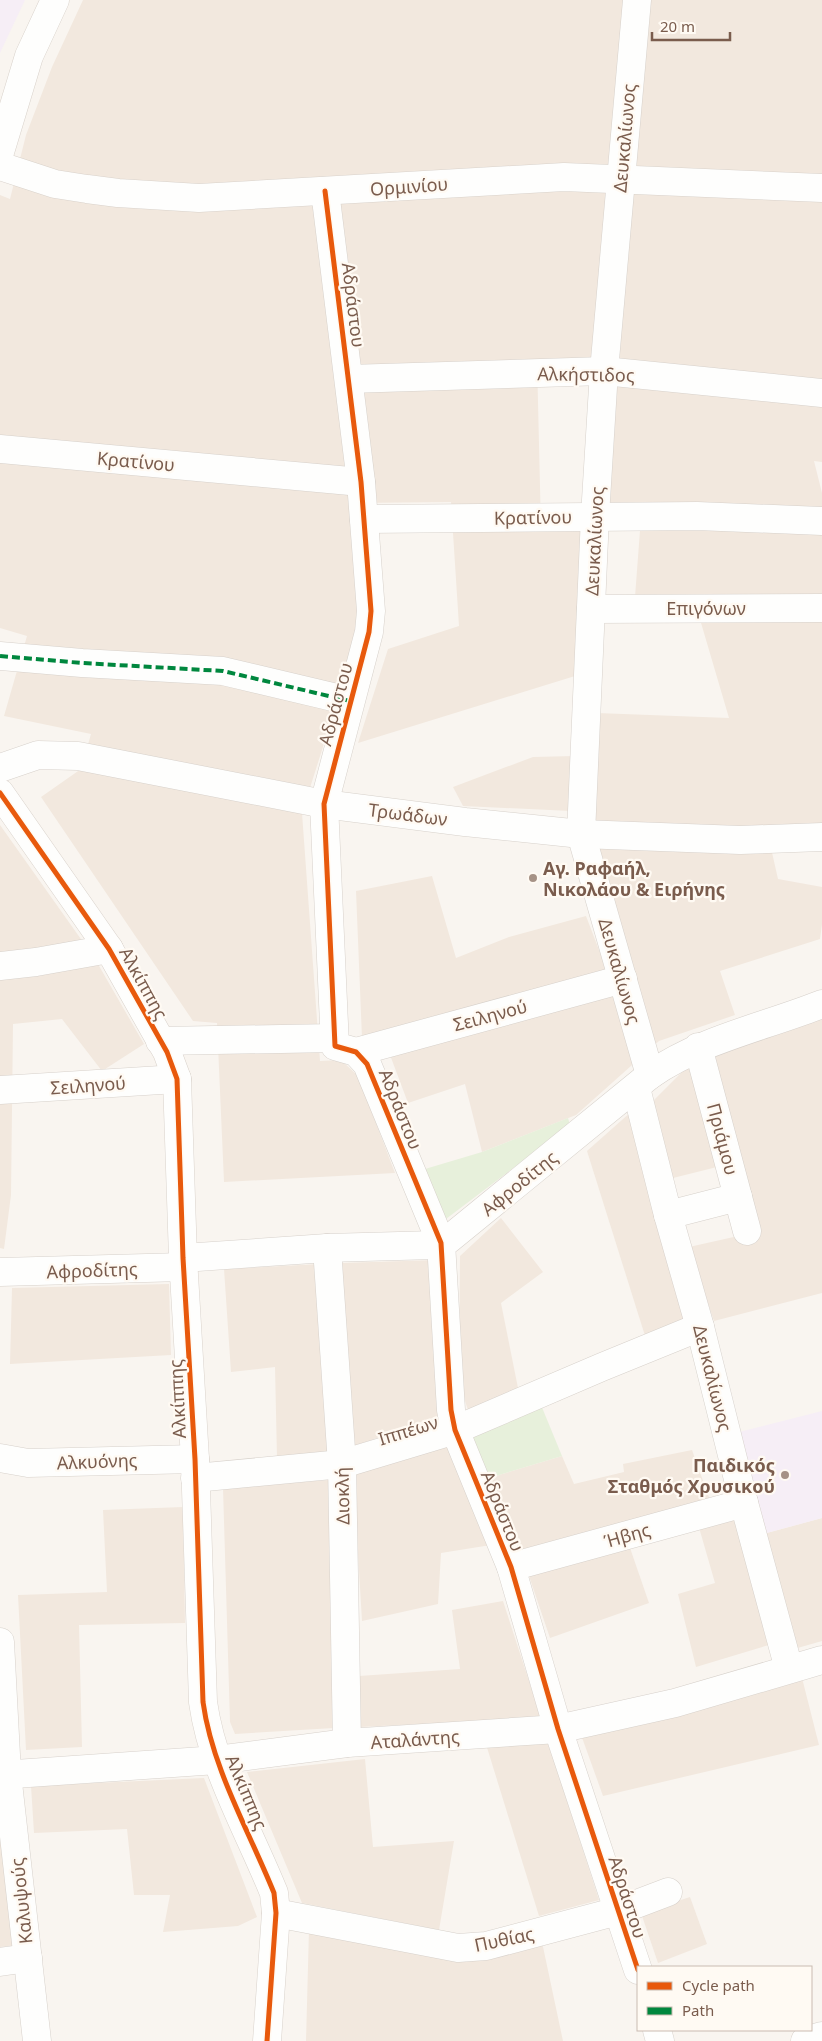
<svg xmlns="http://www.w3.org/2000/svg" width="822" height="2041" viewBox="0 0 822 2041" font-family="'Noto Sans',sans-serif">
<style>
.residential{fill:#f2e8de}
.education{fill:#f6eef6}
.green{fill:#e7f0db}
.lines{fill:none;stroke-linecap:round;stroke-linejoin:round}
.street-casing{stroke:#d7d1cb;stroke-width:29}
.secondary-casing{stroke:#d9d2cb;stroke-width:29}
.street{stroke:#fefefd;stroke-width:28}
.secondary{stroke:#fefefd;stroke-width:28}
.quiet{stroke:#00873e;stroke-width:4;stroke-dasharray:8 4;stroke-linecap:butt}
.cycleway-casing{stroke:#fffaf3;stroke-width:8}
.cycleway{stroke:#e8590c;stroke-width:5}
.poi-dot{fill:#a69286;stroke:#fffaf3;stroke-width:2}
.labels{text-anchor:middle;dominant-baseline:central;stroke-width:4.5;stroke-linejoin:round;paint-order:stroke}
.street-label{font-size:18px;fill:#7a5c4d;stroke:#fffaf3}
.poi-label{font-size:18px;font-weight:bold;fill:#7a5c4d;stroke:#fffaf3;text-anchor:start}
</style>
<rect width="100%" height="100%" fill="#f9f5f0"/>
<g class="residential">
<polygon points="83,0 822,0 822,462 814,461 822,493 822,825 766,826 778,879 822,887 822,924 820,939 720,971 735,1015 659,1041 576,1115 482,1152 465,1084 408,1103 390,1055 636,981 593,827 597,713 729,718 694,599 635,597 642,504 609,504 613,358 537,360 541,528 581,528 575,676 358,743 388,649 459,626 451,502 353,503 361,627 302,813 320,1061 341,1060 358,1076 395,1173 224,1182 217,1023 193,1021 41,797 81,769 91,734 4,716 27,636 0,628 0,195 10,199 26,135 52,67"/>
<polygon points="574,756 571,811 463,806 453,787 533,757"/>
<polygon points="0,825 95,959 144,1044 102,1071 62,1019 13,1024 11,1195 4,1249 0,1248"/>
<polygon points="432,876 456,958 509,937 586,916 607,971 362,1038 356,891"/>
<polygon points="822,1016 822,1293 714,1321 689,1247 756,1232 708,1056"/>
<polygon points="692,1064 721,1166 673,1178 652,1102 682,1072"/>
<polygon points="631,1112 690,1321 646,1339 587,1151"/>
<polygon points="501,1218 543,1272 501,1303 518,1388 468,1410 459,1383 460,1256"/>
<polygon points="436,1260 440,1415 352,1447 341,1263"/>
<polygon points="320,1264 331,1453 277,1458 275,1367 231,1372 224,1269"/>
<polygon points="169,1284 171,1355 10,1364 12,1288"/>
<polygon points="449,1439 491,1545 441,1553 438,1604 362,1621 353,1470"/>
<polygon points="692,1450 711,1503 521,1556 489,1478 562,1456 574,1484 624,1472 623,1464"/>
<polygon points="329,1480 334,1728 235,1734 230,1722 223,1488"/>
<polygon points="183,1507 185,1623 79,1625 82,1747 26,1750 18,1595 107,1592 103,1510"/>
<polygon points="734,1513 772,1644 696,1667 678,1594 715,1583 698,1524"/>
<polygon points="822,1518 822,1641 794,1649 763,1534"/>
<polygon points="629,1545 649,1603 550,1638 528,1573"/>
<polygon points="503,1601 541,1718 360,1727 359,1676 460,1669 452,1610"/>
<polygon points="801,1674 819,1745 603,1796 580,1732"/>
<polygon points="485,1741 548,1742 599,1900 539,1916"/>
<polygon points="365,1759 373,1847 454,1841 439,1930 302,1903 247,1772"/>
<polygon points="204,1778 257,1917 238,1926 163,1932 170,1895 134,1895 127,1829 34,1833 31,1786"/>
<polygon points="0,1802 18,1945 0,1947"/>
<polygon points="690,1897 707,1944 658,1963 641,1913"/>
<polygon points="309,1929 475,1961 542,1942 563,2041 306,2041"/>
</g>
<g class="education">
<polygon points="0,0 25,0 0,53"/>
<polygon points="822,1411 822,1518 763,1534 735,1433"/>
</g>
<g class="green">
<polygon points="568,1118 570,1125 442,1222 425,1169 482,1152"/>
<polygon points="541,1405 562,1456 489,1478 470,1432"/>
</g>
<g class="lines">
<defs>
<g id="street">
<polyline points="637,0 604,371 595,516 581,834 650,1075"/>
<polyline points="325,191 361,482 371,611 369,632 324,804 335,1046 356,1052 367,1064 441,1243 451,1410 455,1430 511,1567 558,1729 638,1970"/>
<polyline points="349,379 604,371 822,393"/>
<polyline points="0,449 361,482"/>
<polyline points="364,519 697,516 822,521"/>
<polyline points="591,609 822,608"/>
<polyline points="0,656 82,663 223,671 350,701"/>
<polyline points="0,768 38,755 78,756 324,804 465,822 581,834 740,840 822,837"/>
<polyline points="0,966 36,962 109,949"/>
<polyline points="160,1041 334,1038"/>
<polyline points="698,1047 747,1231"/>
<polyline points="356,1052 623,979"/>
<polyline points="636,1088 668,1215 700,1327 744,1503 789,1669"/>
<polyline points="0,1090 177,1079"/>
<polyline points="668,1215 738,1197"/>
<polyline points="327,1248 342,1464 347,1743"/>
<path d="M183,1258L327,1248L435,1245L449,1239L650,1075C702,1039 764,1027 822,1004"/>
<polyline points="0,1272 183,1267"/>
<polyline points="0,1458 28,1463 195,1459"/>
<polyline points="195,1478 342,1464 455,1430 602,1367 700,1327"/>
<polyline points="511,1567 744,1503"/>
<polyline points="0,1642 7,1774 37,2041"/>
<polyline points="0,1775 217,1760 347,1743 558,1729 675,1703 822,1660"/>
<polyline points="276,1913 458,1948 486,1946 618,1911 668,1892"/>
<polyline points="0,1962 28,1958"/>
<polyline points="657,2030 660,2041"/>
<polyline points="805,2041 822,2036"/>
</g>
<g id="secondary">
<polyline points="0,152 29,56 55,0"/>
<polyline points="0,166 55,184 87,189 118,193 199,198 564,177 822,188"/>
<path d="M0,793L109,949L167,1052L177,1079L183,1258L195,1459L203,1702C212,1768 249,1831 274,1893L276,1913L267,2041"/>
</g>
</defs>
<use href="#street" class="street-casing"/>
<use href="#secondary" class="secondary-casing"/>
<use href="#street" class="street"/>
<use href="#secondary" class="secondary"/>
<polyline class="quiet" points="0,656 82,663 223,671 350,701"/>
<defs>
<g id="cycleway">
<polyline points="325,191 361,482 371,611 369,632 324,804 335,1046 356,1052 367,1064 441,1243 451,1410 455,1430 511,1567 558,1729 638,1970"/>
<path d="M0,793L109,949L167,1052L177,1079L183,1258L195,1459L203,1702C212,1768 249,1831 274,1893L276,1913L267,2041"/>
</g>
</defs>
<use href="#cycleway" class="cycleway-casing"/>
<use href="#cycleway" class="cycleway"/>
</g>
<g class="poi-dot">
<circle cx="533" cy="878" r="5"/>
<circle cx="785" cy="1475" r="5"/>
</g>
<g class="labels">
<g class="street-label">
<text transform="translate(624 138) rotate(-85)">Δευκαλίωνος</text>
<text transform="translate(409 186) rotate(-4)">Ορμινίου</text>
<text transform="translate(354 305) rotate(83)">Αδράστου</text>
<text transform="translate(586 374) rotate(1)">Αλκήστιδος</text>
<text transform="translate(136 461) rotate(5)">Κρατίνου</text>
<text transform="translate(533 517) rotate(-1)">Κρατίνου</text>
<text transform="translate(594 541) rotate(-87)">Δευκαλίωνος</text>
<text x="706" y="608">Επιγόνων</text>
<text transform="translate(335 704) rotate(-75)">Αδράστου</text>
<text transform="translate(408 814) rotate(7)">Τρωάδων</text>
<text transform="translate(620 971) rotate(74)">Δευκαλίωνος</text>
<text transform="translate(144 983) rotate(61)">Αλκίππης</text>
<text transform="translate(490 1015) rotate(-15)">Σειληνού</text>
<text transform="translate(88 1085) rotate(-4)">Σειληνού</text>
<text transform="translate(401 1109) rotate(68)">Αδράστου</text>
<text transform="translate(723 1139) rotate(75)">Πριάμου</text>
<text transform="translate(519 1183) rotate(-39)">Αφροδίτης</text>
<text transform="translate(92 1270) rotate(-2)">Αφροδίτης</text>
<text transform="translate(713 1378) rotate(76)">Δευκαλίωνος</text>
<text transform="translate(177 1399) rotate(-93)">Αλκίππης</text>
<text transform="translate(408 1430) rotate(-17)">Ιππέων</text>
<text transform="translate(97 1461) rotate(-2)">Αλκυόνης</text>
<text transform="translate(342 1496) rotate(-91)">Διοκλή</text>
<text transform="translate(503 1511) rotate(68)">Αδράστου</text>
<text transform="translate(627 1535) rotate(-16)">Ήβης</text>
<text transform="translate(415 1739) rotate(-4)">Αταλάντης</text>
<text transform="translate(247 1792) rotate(67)">Αλκίππης</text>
<text transform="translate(628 1897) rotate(72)">Αδράστου</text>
<text transform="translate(21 1901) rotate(-96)">Καλυψούς</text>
<text transform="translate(504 1939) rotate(-12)">Πυθίας</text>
</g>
<g class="poi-label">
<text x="543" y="868">Αγ. Ραφαήλ,<tspan x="543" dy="21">Νικολάου &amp; Ειρήνης</tspan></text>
<text x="775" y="1465" text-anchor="end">Παιδικός<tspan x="775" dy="21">Σταθμός Χρυσικού</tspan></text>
</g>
</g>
<rect x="637" y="1966" width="175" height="65" fill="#fffaf3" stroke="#cabbb1"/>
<rect x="647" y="1982" width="25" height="8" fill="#e8590c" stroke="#cabbb1"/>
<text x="682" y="1991" font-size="15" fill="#7a5c4d">Cycle path</text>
<rect x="647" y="2007" width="25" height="8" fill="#00873e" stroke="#cabbb1"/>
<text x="682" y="2016" font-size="15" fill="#7a5c4d">Path</text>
<path d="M652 32v8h78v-8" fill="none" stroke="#7a5c4d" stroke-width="2.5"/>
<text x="660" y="32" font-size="15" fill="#7a5c4d" stroke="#fffaf3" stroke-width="4" paint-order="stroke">20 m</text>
</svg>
